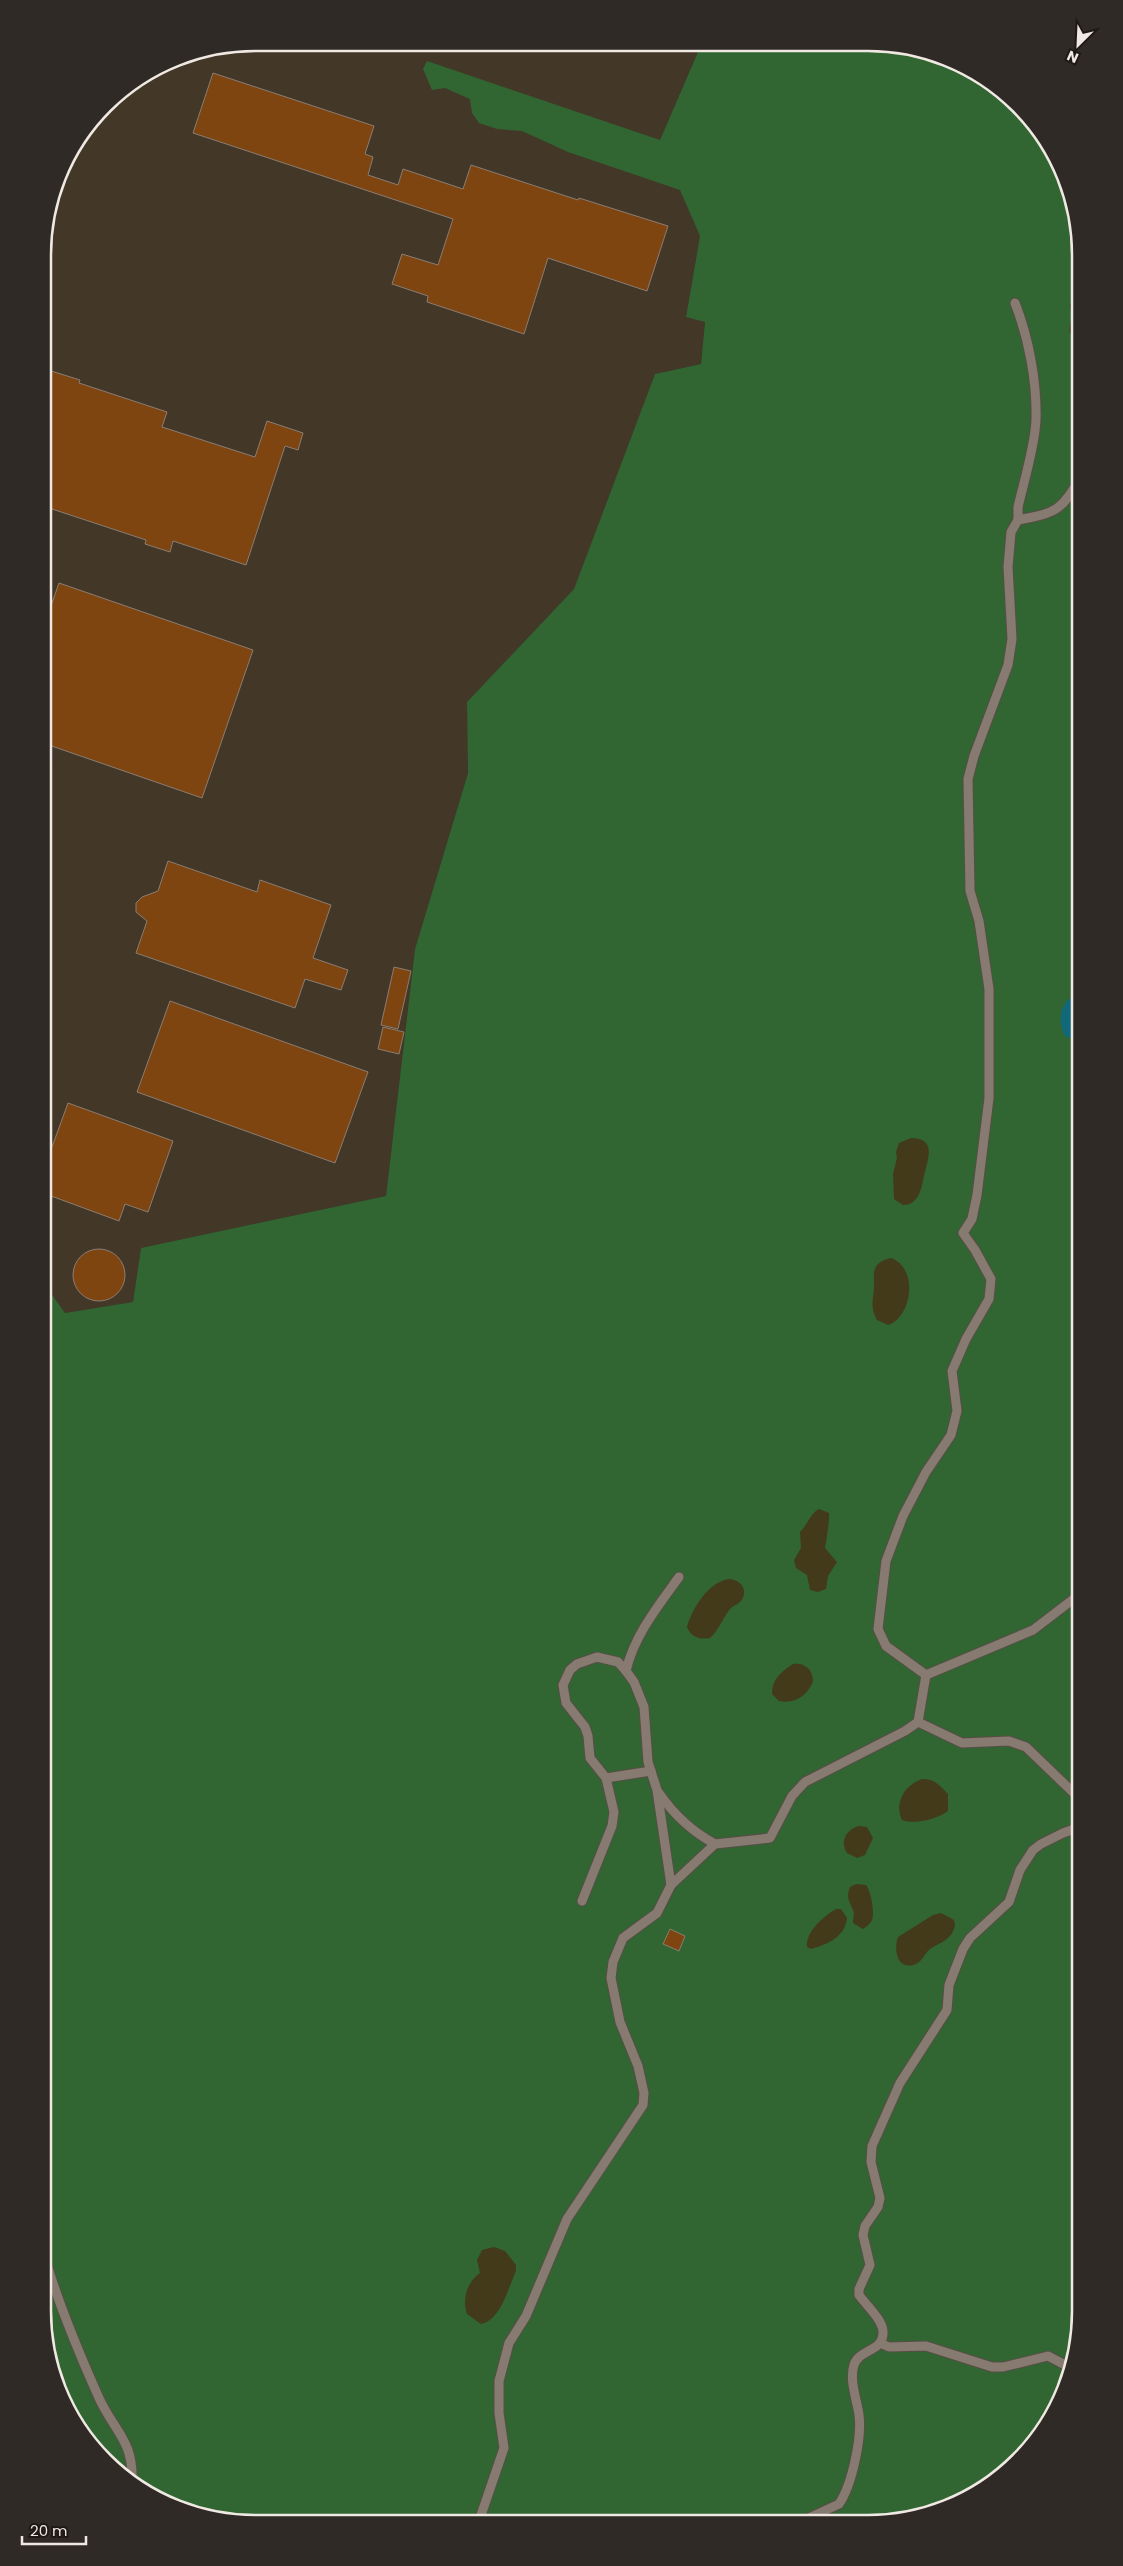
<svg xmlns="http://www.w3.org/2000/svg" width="1123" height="2566" viewBox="0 0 1123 2566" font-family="Poppins,sans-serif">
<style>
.industrial{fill:#433828}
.green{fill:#316532}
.sand{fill:#423a19}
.water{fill:#116879}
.building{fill:#7e4511;stroke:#8a7d73}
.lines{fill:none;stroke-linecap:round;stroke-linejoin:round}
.service-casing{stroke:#584e47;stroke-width:11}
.service{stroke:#877a70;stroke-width:9}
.rim{fill:none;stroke:#f0e9e3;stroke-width:2.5}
</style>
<rect width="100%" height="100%" fill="#3b3027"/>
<polygon class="industrial" points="255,43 701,45 660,140 700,236 686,316 705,321 701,364 655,374 574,589 467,702 468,772 415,949 386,1196 141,1248 133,1302 65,1313 43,1282 43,241 65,161 115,96 174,59"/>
<polygon class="green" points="701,45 909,47 962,65 1008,96 1045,137 1073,200 1080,255 1080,2324 1069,2379 1036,2440 986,2487 923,2516 868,2523 214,2519 161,2502 115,2470 71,2417 50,2366 43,2311 43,1282 65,1313 133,1302 141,1248 386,1196 415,949 468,773 467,702 574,589 655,374 701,364 705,322 686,317 700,236 680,190 568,152 522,131 497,129 479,123 472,113 470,99 445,88 432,90 423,69 427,61 660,140"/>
<g class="sand">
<path d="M1080,294V337L1079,338C1065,336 1071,327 1071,318C1072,313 1070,309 1070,304Z"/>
<path d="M911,1138C937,1138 928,1159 924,1176C922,1184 921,1195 914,1201C911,1204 907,1205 903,1205L894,1199L893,1174L897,1158L896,1152L899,1143Z"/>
<path d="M891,1258C919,1268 912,1317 888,1325L877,1320C870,1307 873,1301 874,1288C874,1272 871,1263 891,1258Z"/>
<path d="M819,1509L829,1513C830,1515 826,1545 825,1548L837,1562L828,1576L826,1589L818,1592L810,1590L807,1575L796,1568L794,1560L801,1548L800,1532C808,1524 810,1514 819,1509Z"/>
<path d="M729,1579C741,1580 749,1590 741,1601C738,1605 734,1605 731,1608C724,1615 720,1629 710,1638C700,1640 691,1637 687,1627C692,1609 708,1582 729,1579Z"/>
<path d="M793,1664C805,1662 813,1670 813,1682C806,1696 796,1704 779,1701L772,1694C772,1679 781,1672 793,1664Z"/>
<path d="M922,1779C935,1779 939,1785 948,1794V1811C937,1819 915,1825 902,1820C894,1802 905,1785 922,1779Z"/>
<path d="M859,1826L867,1827L873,1838L865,1855L857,1858L847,1853C839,1841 847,1829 859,1826Z"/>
<path d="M856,1884L866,1885C871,1891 875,1914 872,1920C870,1924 867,1926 863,1929L853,1923C853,1919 855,1914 853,1910C849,1901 846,1897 850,1887Z"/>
<path d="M836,1909H841L847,1918C845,1937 828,1944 811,1949L807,1947C805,1932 824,1916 836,1909Z"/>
<path d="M941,1913L954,1920L955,1925C954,1929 953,1933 950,1936C945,1942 937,1944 930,1949C924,1954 922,1963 913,1965C896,1969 894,1948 898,1937L933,1915Z"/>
<path d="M494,2247L505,2251L516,2265V2271C508,2288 501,2320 481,2324L467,2314C462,2299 467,2282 480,2273L477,2260L482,2250Z"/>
</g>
<path class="water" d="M1071,998H1080V1036L1073,1039L1065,1036C1059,1025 1058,1005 1071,998Z"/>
<g class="building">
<polygon points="213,73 374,126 365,154 373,157 368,175 398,185 403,169 463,189 471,165 578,200 579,198 668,226 647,291 548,258 524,334 427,302 428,296 392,284 402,254 438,265 453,219 193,133"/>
<polygon points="48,370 80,380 79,383 167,412 162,427 255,457 267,421 303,433 298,450 285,446 246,565 173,541 170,552 145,544 146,540 43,506 43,386"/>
<polygon points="59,583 253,650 202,798 43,743 43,629"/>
<polygon points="168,861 257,892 260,880 331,905 313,958 348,970 341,990 305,979 295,1008 136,953 147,921 136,912 136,903 142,897 158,891"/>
<polygon points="394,967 411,971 398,1029 381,1025"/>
<polygon points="170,1001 368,1072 335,1163 137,1092"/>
<polygon points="383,1027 404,1032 399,1054 378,1049"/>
<polygon points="68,1103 173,1141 148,1212 125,1204 119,1221 43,1193 43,1143 52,1147"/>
<circle cx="99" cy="1275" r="26"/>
<polygon points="670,1929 685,1936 679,1951 663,1944"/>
</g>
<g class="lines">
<defs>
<g id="service">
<path d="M1015,303C1029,339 1037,382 1036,420C1035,446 1024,481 1018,507V520"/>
<path d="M626,1671C634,1636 658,1606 679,1577"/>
<polyline points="926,1675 1033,1630 1080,1594"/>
<polyline points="918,1722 962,1743 1009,1741 1026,1747 1080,1799"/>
<polyline points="606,1778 651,1771"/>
<path d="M659,1793C674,1815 691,1831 715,1844"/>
<polyline points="582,1901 612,1826 614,1812 606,1778 590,1758 588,1736 585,1727 566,1703 563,1685 570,1670 577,1664 597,1657 618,1662 626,1671 634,1682 644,1707 648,1762 657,1790 671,1885"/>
<path d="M43,2251C57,2301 78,2351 99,2398C114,2431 134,2441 132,2482"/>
<polyline points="880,2343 889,2347 926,2346 992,2367 1003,2367 1048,2356 1071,2368"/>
<path d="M479,2521L504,2448L499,2413V2381L509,2343L526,2316L567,2219L643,2105L644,2093L638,2066L620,2022L611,1978L613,1962L623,1938L657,1913L671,1885L715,1844L770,1838L792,1796L805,1782L905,1731L918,1722L926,1675L886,1646L878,1629L886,1561L903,1516L926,1472L951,1435L957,1411L952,1371L966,1339L989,1299L991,1279L975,1250L963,1233L972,1219L977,1195L989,1098V989L979,921L970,891L968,779L974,756L1008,665L1012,639L1008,567L1011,532L1018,520C1055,513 1062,511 1080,478"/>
<path d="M798,2523L839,2504C852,2485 862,2438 859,2415C857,2400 849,2380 854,2365C859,2349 883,2352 883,2333C884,2321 866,2305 859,2295V2289L870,2265L863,2235L865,2226L878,2207L880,2198L871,2162L872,2146L900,2083L947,2010L949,1985L963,1949L970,1938L1009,1902L1020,1870L1033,1850L1041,1844L1063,1833L1080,1827"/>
</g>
</defs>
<use href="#service" class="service-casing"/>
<use href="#service" class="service"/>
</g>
<path d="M0 0H1123V2566H0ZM255 51H868A204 204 0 0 1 1072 255V2311A204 204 0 0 1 868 2515H255A204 204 0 0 1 51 2311V255A204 204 0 0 1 255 51Z" fill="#2f2a25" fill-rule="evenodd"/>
<path class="rim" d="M255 51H868A204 204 0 0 1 1072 255V2311A204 204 0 0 1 868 2515H255A204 204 0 0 1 51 2311V255A204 204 0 0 1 255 51Z"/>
<g transform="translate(1078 45) rotate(204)" stroke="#1e1915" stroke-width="4" paint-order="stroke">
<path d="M0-4L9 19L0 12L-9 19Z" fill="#f0e9e3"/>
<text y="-8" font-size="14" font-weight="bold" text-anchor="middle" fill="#f0e9e3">N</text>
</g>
<path d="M22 2536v8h64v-8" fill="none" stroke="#f0e9e3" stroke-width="2.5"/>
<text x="30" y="2536" font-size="15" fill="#f0e9e3" stroke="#1e1915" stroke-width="4" paint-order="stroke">20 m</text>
</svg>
